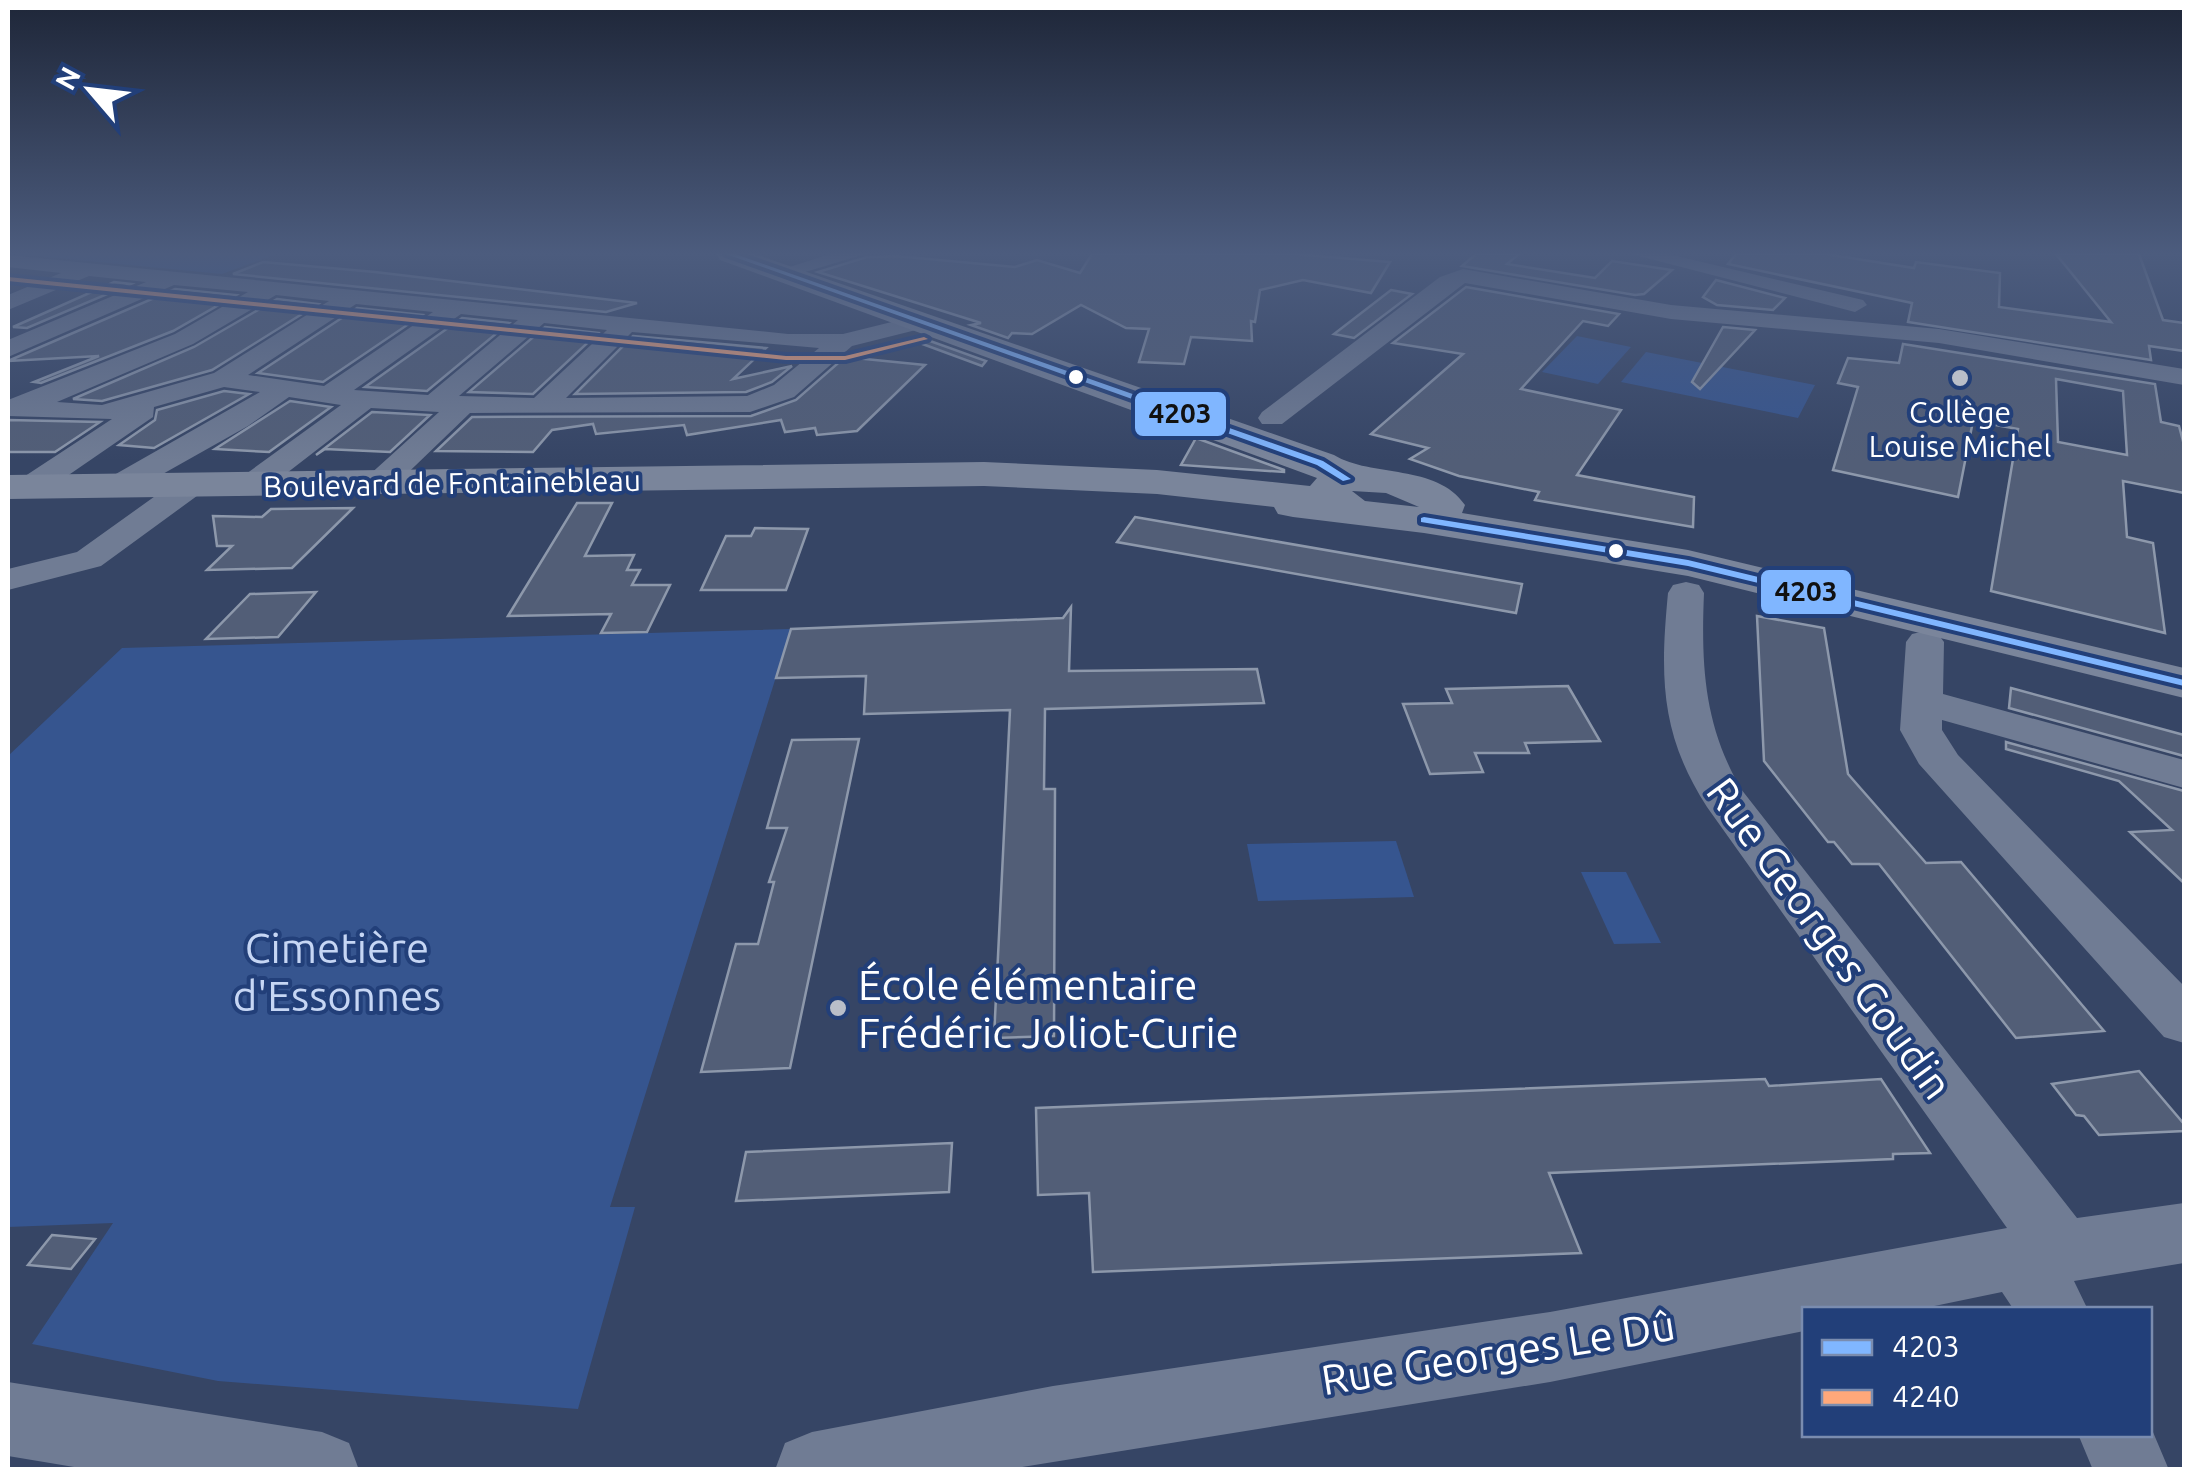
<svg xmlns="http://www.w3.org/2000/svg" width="2192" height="1477" viewBox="0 0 2192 1477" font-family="Ubuntu,sans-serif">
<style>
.green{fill:#36558f}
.building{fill:#525e77;stroke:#8d98ab;stroke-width:2.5;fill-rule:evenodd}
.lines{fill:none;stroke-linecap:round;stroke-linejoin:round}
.minor{fill:#707c94;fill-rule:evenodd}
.major{fill:#7a859b;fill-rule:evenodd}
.bus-1-casing{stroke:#223f79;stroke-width:8}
.bus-2-casing{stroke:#223f79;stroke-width:8}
.bus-1{fill:#80b6ff;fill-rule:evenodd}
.bus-2{fill:#ffa87a;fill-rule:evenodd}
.bus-dot{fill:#fff;stroke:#223f79;stroke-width:4}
.poi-dot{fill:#b9bec9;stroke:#223f79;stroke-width:4}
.labels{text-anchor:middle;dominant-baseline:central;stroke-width:8;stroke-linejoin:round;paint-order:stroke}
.far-poi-label{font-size:30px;fill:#fff;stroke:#223f79}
.far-street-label{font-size:30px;fill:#fff;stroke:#223f79}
.near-street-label{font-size:42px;fill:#fff;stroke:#223f79}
.near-park-label{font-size:42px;fill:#c6d6f4;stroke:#223f79}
.near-poi-label{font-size:42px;fill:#fff;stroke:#223f79;text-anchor:start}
.line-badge{stroke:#223f79;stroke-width:4}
.pale-badge-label{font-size:28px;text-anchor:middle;font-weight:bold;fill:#111}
</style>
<rect width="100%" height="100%" fill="#364565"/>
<g class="green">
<polygon points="16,254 276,254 222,274"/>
<polygon points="1577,336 1631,347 1598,384 1542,372"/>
<polygon points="1646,352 1815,385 1798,418 1621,382"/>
<polygon points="791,629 610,1207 635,1207 578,1409 218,1381 32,1344 113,1223 8,1227 8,756 122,648"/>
<polygon points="1396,841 1414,897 1258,901 1247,844"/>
<polygon points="1581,872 1626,872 1661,943 1614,944"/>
</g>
<g class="building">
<polygon points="1092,254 1294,254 1390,262 1371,293 1303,280 1260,290 1255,322 1251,321 1252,341 1191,337 1184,364 1139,362 1149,329 1126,328 1081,305 1032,334 1012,333 1008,338 971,325 981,323 818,272 867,257 896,256 1015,267 1037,260 1080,273"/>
<polygon points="1476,254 1519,254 1507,264 1595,278 1612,261 1672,270 1644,294 1635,295 1462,266"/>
<polygon points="1736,254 1826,254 1914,268 1916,262 2000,273 1999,307 2111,322 2056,254 2139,254 2163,320 2184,323 2184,351 2149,346 2151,360 1908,322 1912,303 1728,264"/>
<polygon points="263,262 375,272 637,303 606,312 233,274"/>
<polygon points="1716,280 1785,298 1773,310 1717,305 1703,297"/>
<polygon points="114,282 131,284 27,328 13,327"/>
<polygon points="1466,287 1619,314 1608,326 1583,321 1521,389 1621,410 1577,475 1694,497 1693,527 1535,500 1539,492 1459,476 1410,459 1428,448 1371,434 1463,354 1393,343"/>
<polygon points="175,289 236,295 173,331 41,383 34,382 99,356 8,361"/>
<polygon points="1391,290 1412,294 1354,338 1334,334"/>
<polygon points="277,299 318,304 212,370 102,401 73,399 194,347"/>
<polygon points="357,308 422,315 323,382 258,373"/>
<polygon points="462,318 509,323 427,391 365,387"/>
<polygon points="545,327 598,333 533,394 469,392"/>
<polygon points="1723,327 1755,330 1700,389 1692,382"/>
<polygon points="633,336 766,348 733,379 792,366 772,382 746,392 575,394"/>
<polygon points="919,337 986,361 982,366 909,339"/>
<path d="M1903,344L2155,384L2161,422L2179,426L2184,445V493L2123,481L2127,537L2153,543L2165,633L1991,591L2018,429L1973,421L1958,497L1833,470L1858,387L1838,383L1848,358L1899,363ZM2056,379L2123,391L2127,455L2058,442Z"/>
<polygon points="845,357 925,365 857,431 817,435 815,428 785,432 781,420 687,435 684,425 596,434 593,424 552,430 533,452 436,451 472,417 751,416 796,400"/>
<polygon points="224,391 249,394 154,448 119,445 155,420 157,410"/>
<polygon points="290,401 331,407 269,452 215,449"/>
<polygon points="372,412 430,415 390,452 325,449 316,455"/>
<polygon points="8,420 100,422 55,452 8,452"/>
<polygon points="1196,438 1284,470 1284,472 1181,465"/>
<polygon points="577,503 612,503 585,556 634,555 627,570 640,570 632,585 670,585 647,632 601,633 611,614 508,616"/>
<polygon points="353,508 292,568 207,570 232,546 217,546 213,516 262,517 271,509"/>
<polygon points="1135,517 1522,584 1516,613 1117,542"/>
<polygon points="755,528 808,529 786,590 701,590 726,536 751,536"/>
<polygon points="316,592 278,637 206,639 250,594"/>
<polygon points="1071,607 1069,671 1257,669 1264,703 1045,709 1044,789 1055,789 1054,1036 994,1038 1010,710 864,714 866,676 776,678 791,629 1063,618"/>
<polygon points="1757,616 1824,628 1848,774 1926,863 1961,862 2104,1031 2016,1038 1879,864 1852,864 1834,842 1828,842 1764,761"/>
<polygon points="1568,686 1600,741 1525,743 1529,753 1475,753 1483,772 1430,774 1403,704 1452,703 1446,689"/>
<polygon points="2011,688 2184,735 2184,756 2009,708"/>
<polygon points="859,739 790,1068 701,1072 736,944 758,944 774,882 769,882 787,828 767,828 792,740"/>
<polygon points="2006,742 2184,791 2184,883 2130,832 2172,830 2119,781 2006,749"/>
<polygon points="2139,1071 2184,1124 2184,1131 2099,1135 2084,1116 2076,1115 2052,1084"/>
<polygon points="1765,1079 1769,1086 1881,1079 1930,1153 1893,1154 1893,1159 1549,1173 1581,1253 1093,1272 1089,1193 1038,1195 1036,1108"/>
<polygon points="952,1143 949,1192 736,1201 746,1152"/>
<polygon points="52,1235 95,1239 71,1269 28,1265"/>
</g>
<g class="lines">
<g class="minor">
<polygon points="830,254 865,254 782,279 771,273"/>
<polygon points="1631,254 1668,254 1863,300 1867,305 1855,312"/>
<path d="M8,255L788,334H843L920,315L932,322L928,327L852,346L794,397L750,412L470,413L389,491H367L362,484L367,477L439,412L371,408L261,493H239L234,486L239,479L341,405L289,397L248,426L129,493H107L102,486L107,479L260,392L224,387L154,407L153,417L41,494H19L14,487L19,480L112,419L8,416V400L175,334L248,292L174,285L8,357V340L146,282L89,276L8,310V295L61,273L8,267ZM276,295L329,301L214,373L102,405L57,402L193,344ZM356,304L433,312L324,386L248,375ZM461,314L518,320L428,395L354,390ZM544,323L607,330L534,398L459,396ZM632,332L819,348L774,385L747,396L566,398Z"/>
<polygon points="1463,269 1671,305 1939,329 2184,369 2184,385 1939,343 1671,319 1465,283 1282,424 1262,424 1258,418 1262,412 1440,277"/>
<polygon points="190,477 201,479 206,486 201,493 101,566 8,590 8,569 77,552 179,479"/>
<path d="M1686,582L1699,585L1704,593C1701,666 1704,725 1741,789L2077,1218L2184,1203V1263L2074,1281L2088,1310H2014L2002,1292L1915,1310H1804V1331L1550,1382L1003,1470H775L785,1443L812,1432L1053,1386L1550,1312L2007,1228L1707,807C1660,734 1660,677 1668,593L1673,585Z"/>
<polygon points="1925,631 1938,634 1944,642 1943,694 2184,760 2184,788 1942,720 1942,730 1958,755 2184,986 2184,1043 2164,1037 1919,764 1900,730 1906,642 1912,634"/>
<polygon points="8,1382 322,1432 349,1443 359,1470 92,1470 8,1456"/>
<polygon points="2150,1425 2169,1470 2093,1470 2078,1434 2150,1434"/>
</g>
<path class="major" d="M716,254H755L1334,455C1372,478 1436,463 1465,505L1462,513L1688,550L2184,668V698L1688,576L1424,533L1293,517L1278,514L1274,507L1157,494L984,486L8,499V475L984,462L1157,470L1310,486L1317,478L720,260ZM1352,491L1386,493L1419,507L1365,501Z"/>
<defs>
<g id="bus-1">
<polygon points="726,254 735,254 1323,461 1351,479 1343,481 1317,465"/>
<polygon points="1424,517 1688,560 2184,680 2184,686 1688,566 1421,522 1421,518"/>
</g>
<polygon id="bus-2" points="8,277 786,356 845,356 924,337 928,339 845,360 786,360 8,281"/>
</defs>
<use href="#bus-1" class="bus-1-casing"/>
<use href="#bus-2" class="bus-2-casing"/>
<use href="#bus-1" class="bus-1"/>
<use href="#bus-2" class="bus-2"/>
</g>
<linearGradient id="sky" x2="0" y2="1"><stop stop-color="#1e2638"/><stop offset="0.55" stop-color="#4c5c7e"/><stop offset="1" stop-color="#4c5c7e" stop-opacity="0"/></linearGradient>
<rect width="2192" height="461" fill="url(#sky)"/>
<g class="bus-dot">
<circle cx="1076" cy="377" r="9"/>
<circle cx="1616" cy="551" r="9"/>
</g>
<g class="poi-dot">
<circle cx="1960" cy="378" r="10"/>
<circle cx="838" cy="1008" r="10"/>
</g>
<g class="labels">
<g class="far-poi-label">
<text x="1960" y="412">Collège<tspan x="1960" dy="34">Louise Michel</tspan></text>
</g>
<g class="far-street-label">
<text transform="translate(452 483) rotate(-1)">Boulevard de Fontainebleau</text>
</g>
<g class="near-street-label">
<text transform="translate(1830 938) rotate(54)">Rue Georges Goudin</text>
<text transform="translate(1498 1352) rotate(-9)">Rue Georges Le Dû</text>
</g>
<g class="near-park-label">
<text x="337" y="947">Cimetière<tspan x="337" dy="48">d'Essonnes</tspan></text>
</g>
<g class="near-poi-label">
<text x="858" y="984">École élémentaire<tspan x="858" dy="48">Frédéric Joliot-Curie</tspan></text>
</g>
</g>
<g class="line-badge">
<rect x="1133" y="390" width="95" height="48" rx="10" fill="#80b6ff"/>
<rect x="1759" y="568" width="94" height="48" rx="10" fill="#80b6ff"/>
</g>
<g class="pale-badge-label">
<text x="1180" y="423">4203</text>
<text x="1806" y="601">4203</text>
</g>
<rect width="2192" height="1477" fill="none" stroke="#ffffff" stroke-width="20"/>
<rect x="1802" y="1307" width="350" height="130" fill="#223f79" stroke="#7a8caf" stroke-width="2.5"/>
<rect x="1822" y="1340" width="50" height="15" fill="#80b6ff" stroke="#7a8caf" stroke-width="2.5"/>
<text x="1892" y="1357" font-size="30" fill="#ffffff">4203</text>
<rect x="1822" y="1390" width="50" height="15" fill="#ffa87a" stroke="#7a8caf" stroke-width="2.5"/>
<text x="1892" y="1407" font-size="30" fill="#ffffff">4240</text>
<g transform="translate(90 90) rotate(298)" stroke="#223f79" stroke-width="8" paint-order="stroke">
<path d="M0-8L18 38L0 25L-18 38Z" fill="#ffffff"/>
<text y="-15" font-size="28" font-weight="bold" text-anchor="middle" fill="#ffffff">N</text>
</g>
</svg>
